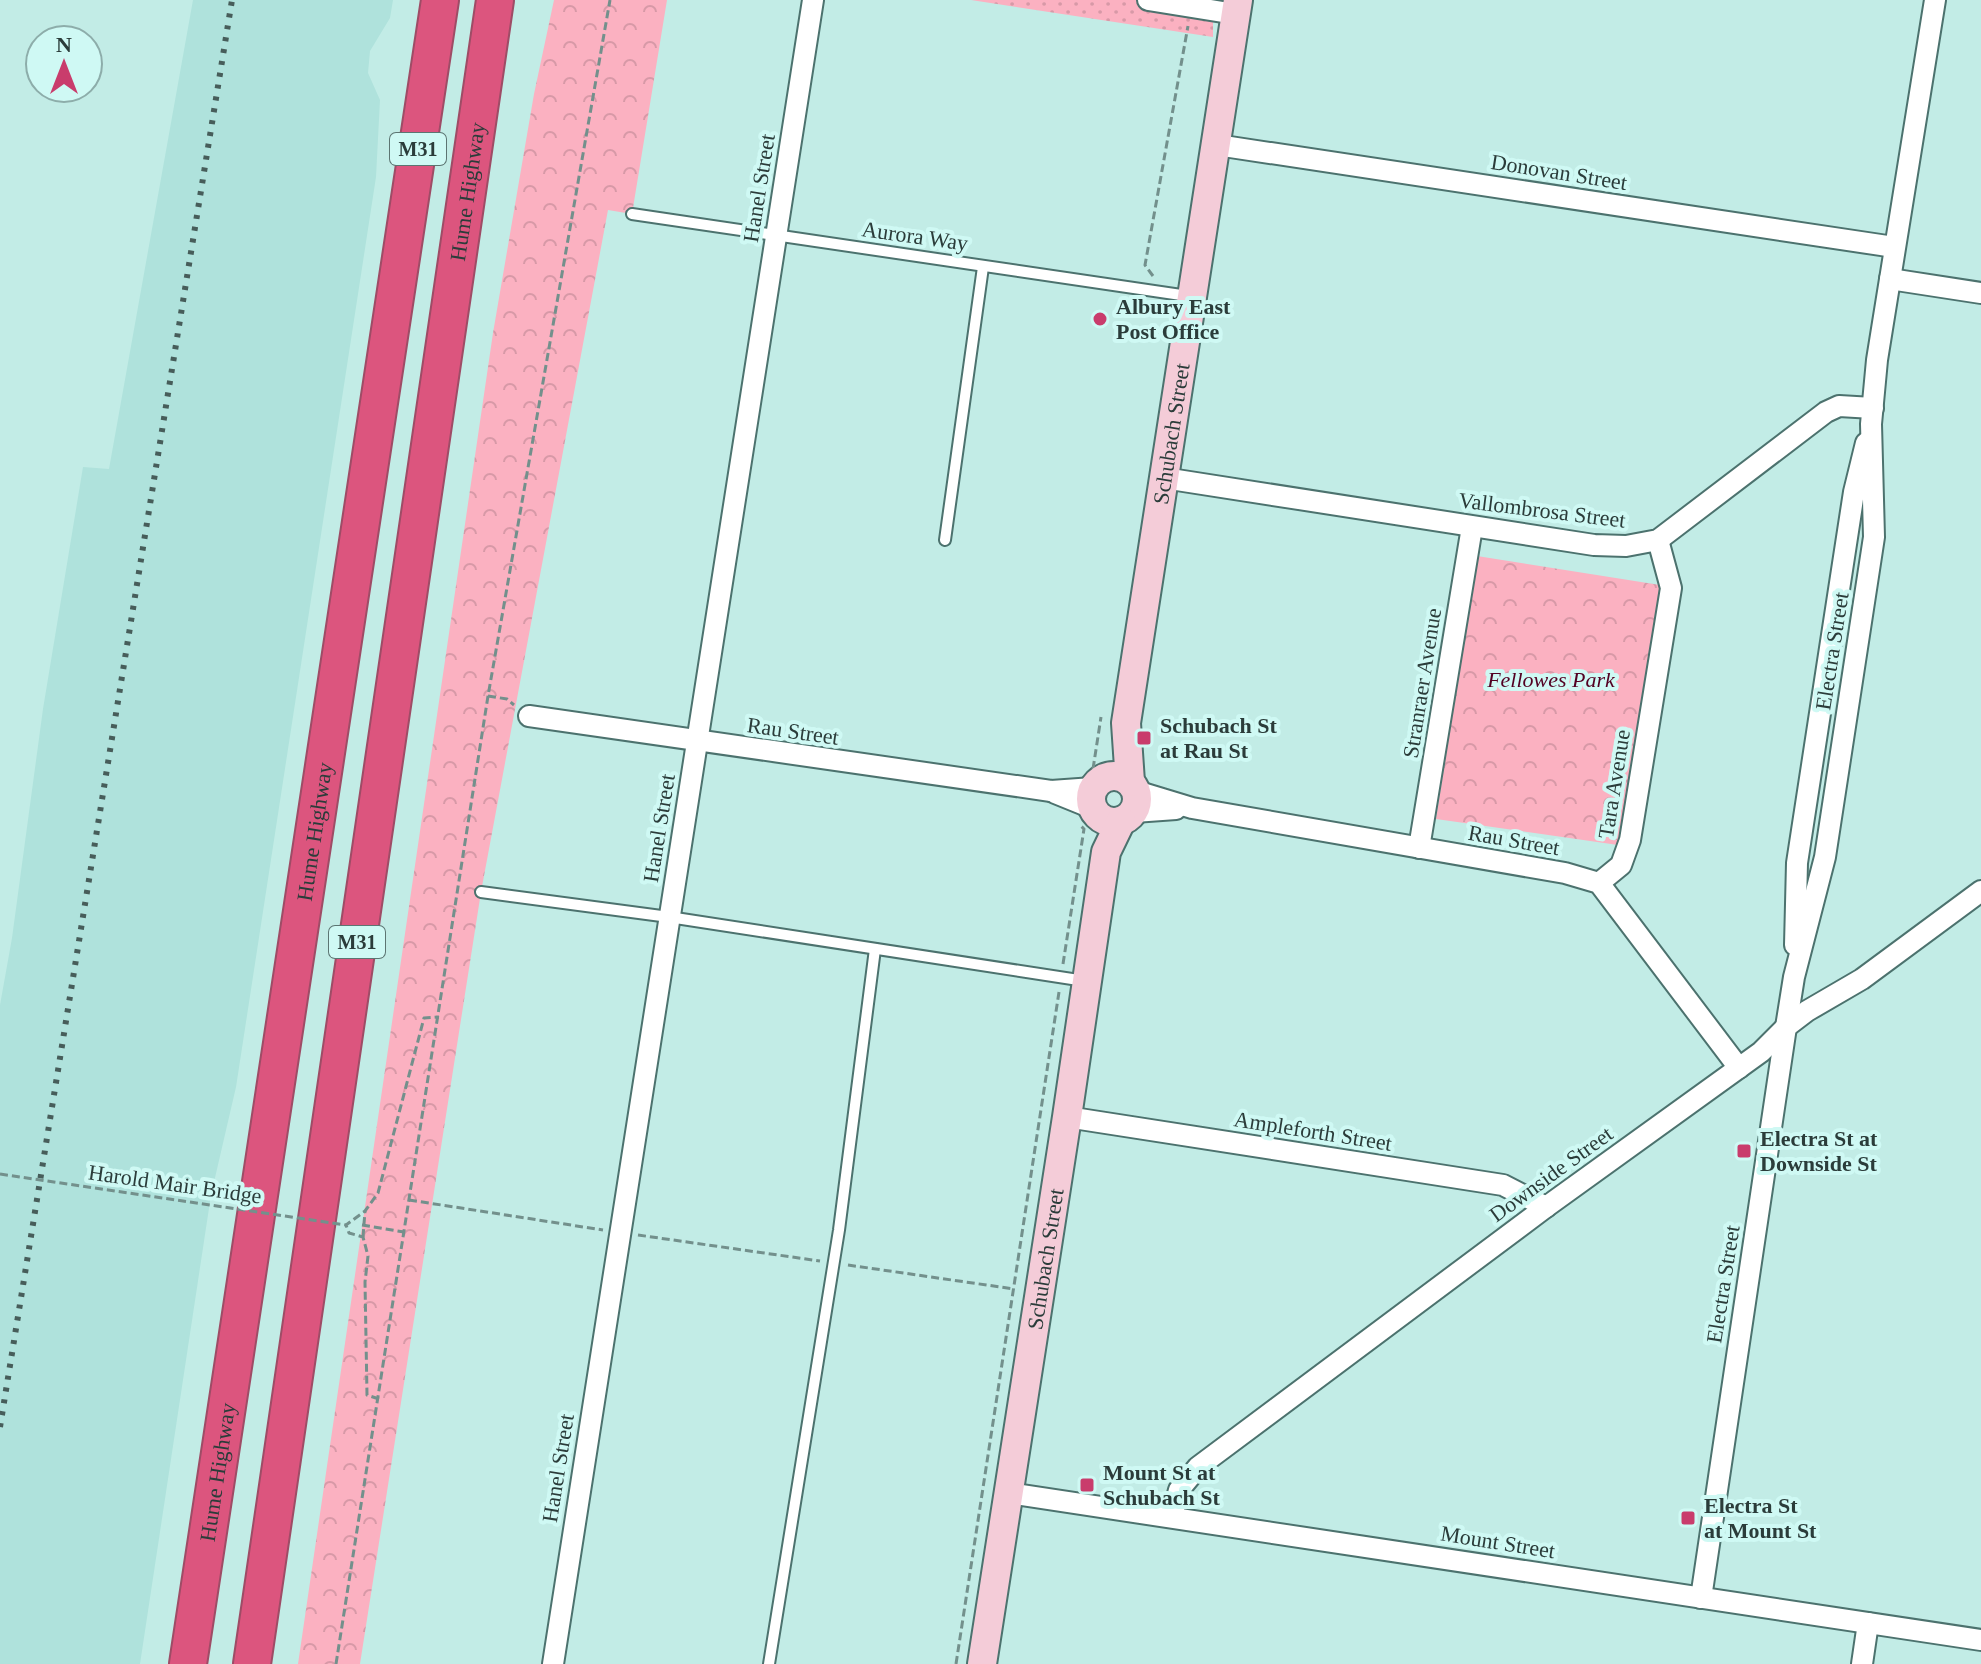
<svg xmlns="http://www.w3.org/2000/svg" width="1981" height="1664" viewBox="0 0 1981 1664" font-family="Georgia,serif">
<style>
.built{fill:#afe2dc}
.grass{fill:url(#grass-dots)}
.park{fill:url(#park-crowns)}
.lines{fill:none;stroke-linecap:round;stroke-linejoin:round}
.lane-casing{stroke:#4c726e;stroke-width:14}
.street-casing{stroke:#4c726e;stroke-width:24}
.secondary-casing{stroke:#4c726e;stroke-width:32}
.highway-casing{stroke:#9e4c66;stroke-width:40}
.path{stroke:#73908c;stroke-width:3;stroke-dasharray:8 4;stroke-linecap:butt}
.lane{stroke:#fff;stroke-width:10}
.street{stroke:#fff;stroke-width:20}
.secondary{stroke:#f4ccd8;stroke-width:28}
.highway{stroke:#dc557e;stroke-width:36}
.rail{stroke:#475d5a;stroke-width:6;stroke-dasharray:4 8;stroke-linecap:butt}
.path-bridge{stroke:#73908c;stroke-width:3;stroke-dasharray:8 4;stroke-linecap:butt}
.poi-dot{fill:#c93c6c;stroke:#cff9f4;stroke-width:3}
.labels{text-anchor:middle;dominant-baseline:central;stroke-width:8;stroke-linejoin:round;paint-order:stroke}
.shield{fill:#cff9f4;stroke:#5c7572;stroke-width:2}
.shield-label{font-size:20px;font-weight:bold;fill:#2b3c3a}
.street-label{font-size:22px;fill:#2b3c3a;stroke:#cff9f4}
.poi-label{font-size:22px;font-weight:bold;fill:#2b3c3a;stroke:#cff9f4;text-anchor:start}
.park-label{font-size:22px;font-style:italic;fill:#530022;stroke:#cff9f4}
</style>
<defs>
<pattern id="grass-dots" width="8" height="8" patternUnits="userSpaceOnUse" patternTransform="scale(2)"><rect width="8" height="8" fill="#fbb1c1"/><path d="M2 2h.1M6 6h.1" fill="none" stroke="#d799a7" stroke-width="1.8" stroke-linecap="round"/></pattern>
<pattern id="park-crowns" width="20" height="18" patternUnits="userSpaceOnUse" patternTransform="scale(2)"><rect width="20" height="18" fill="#fbb1c1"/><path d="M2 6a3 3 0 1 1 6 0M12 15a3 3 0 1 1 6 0" fill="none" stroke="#d799a7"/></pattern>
</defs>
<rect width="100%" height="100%" fill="#c2ece6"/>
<polygon class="built" points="193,0 393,0 390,18 370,51 368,73 380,100 376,177 236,1087 211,1195 140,1664 0,1664 0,1005 12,938 43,709 83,467 109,469"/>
<polygon class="grass" points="971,0 1213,0 1213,37"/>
<g class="park">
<polygon points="554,0 667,0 632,214 608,210 481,892 360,1664 298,1664 493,333 534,94"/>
<polygon points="1477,556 1660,585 1618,845 1436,819"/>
</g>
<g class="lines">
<defs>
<g id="lane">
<polyline points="632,214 1188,296"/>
<polyline points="945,540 983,267"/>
<polyline points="481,892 669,917 1085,981"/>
<polyline points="769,1664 839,1230 875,949"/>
</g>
<g id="street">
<polyline points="1148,0 1235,14"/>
<polyline points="1217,145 1894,247"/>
<polyline points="1890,279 1981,293"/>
<polyline points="1164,478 1594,545 1626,546 1658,540 1826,412 1839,406 1873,408"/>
<polyline points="529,716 1051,791 1093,788"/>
<polyline points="1136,791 1192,808 1565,873 1599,883 1739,1068"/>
<polyline points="1055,793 1092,808"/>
<polyline points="1134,812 1176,809"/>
<polyline points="1419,848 1472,527"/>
<polyline points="1599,883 1621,865 1630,840 1671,588 1658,540"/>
<polyline points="1795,945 1797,863 1854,492 1866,443"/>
<polyline points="1067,1117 1503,1185 1546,1207"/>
<polyline points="1008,1493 1981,1640"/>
<polyline points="1172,1516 1179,1490 1198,1467 1546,1207 1761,1052 1786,1027 1807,1011 1862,979 1981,891"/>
<polyline points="1701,1598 1786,1027 1794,977 1825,857 1874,537 1871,424 1877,360 1935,0"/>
<polyline points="553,1664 813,0"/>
<polyline points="1862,1664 1868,1623"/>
</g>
<g id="secondary">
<circle cx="1114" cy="799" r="23"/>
<path id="s1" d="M1130,782L1126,723L1238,0"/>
<path id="s2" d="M982,1664L1067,1117L1106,852L1121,821"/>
</g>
<g id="highway">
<path id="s3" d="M188,1664L440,0"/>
<path id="s4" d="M252,1664L495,0"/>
</g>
</defs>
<use href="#lane" class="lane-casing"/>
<use href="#street" class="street-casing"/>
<use href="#secondary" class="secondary-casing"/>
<use href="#highway" class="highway-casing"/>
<g class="path">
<polyline points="1153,276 1145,265 1188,26"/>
<polyline points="488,696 507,699 514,705"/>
<polyline points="1093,769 1101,717"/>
<polyline points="1063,964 1084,829 1081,826"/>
<polyline points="409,1200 603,1230"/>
<polyline points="362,1225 404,1232"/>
<polyline points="638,1235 820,1261"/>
<polyline points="363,1237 365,1211"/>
<polyline points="848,1265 1014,1289"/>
<polyline points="379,1399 367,1395 365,1282 368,1256 363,1237 349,1233 346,1225 365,1211 378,1193 424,1018 439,1017"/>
<polyline points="336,1664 488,696 610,0"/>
<polyline points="956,1664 1059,992"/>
</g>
<use href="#lane" class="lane"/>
<use href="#street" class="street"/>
<use href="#secondary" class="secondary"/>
<use href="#highway" class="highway"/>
<polyline class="rail" points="0,1427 232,0"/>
<polyline class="path-bridge" points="0,1174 346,1225"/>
</g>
<g class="poi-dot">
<circle cx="1100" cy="319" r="8"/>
<rect x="1136" y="730" width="16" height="16" rx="4"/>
<rect x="1736" y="1143" width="16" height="16" rx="4"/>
<rect x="1079" y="1477" width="16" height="16" rx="4"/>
<rect x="1680" y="1510" width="16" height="16" rx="4"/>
</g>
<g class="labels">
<g class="shield">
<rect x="390" y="133" width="56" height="32" rx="6"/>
<rect x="329" y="926" width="56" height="32" rx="6"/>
</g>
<g class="shield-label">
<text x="418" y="149">M31</text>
<text x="357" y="942">M31</text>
</g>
<g class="street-label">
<text transform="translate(1559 172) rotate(9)">Donovan Street</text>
<text transform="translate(759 188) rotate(-81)">Hanel Street</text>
<text stroke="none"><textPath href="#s4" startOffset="1488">Hume Highway</textPath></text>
<text transform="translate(915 236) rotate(8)">Aurora Way</text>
<text stroke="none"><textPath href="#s1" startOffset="352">Schubach Street</textPath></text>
<text transform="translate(1542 510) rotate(7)">Vallombrosa Street</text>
<text transform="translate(1832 651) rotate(-81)">Electra Street</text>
<text transform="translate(1422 683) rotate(-81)">Stranraer Avenue</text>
<text transform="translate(793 731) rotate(8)">Rau Street</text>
<text transform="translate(1614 784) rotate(-81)">Tara Avenue</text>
<text transform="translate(659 828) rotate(-81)">Hanel Street</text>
<text stroke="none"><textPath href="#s3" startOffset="842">Hume Highway</textPath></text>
<text transform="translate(1514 840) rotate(10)">Rau Street</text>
<text transform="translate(1313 1131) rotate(9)">Ampleforth Street</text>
<text transform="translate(1551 1174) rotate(-36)">Downside Street</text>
<text transform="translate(175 1184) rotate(8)">Harold Mair Bridge</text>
<text stroke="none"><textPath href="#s2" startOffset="410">Schubach Street</textPath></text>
<text transform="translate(1723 1284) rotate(-81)">Electra Street</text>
<text transform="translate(558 1468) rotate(-81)">Hanel Street</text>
<text stroke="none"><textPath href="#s3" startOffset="194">Hume Highway</textPath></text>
<text transform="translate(1498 1542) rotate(9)">Mount Street</text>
</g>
<g class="poi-label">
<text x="1116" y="306">Albury East<tspan x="1116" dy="25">Post Office</tspan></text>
<text x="1160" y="725">Schubach St<tspan x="1160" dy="25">at Rau St</tspan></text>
<text x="1760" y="1138">Electra St at<tspan x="1760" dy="25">Downside St</tspan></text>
<text x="1103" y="1472">Mount St at<tspan x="1103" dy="25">Schubach St</tspan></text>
<text x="1704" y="1505">Electra St<tspan x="1704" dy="25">at Mount St</tspan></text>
</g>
<g class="park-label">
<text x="1551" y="679">Fellowes Park</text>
</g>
</g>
<g transform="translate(64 64)"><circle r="38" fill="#cff9f4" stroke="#8dadaa" stroke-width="2"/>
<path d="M0-6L14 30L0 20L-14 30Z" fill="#c93c6c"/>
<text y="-12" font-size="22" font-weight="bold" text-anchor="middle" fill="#2b3c3a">N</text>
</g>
</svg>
